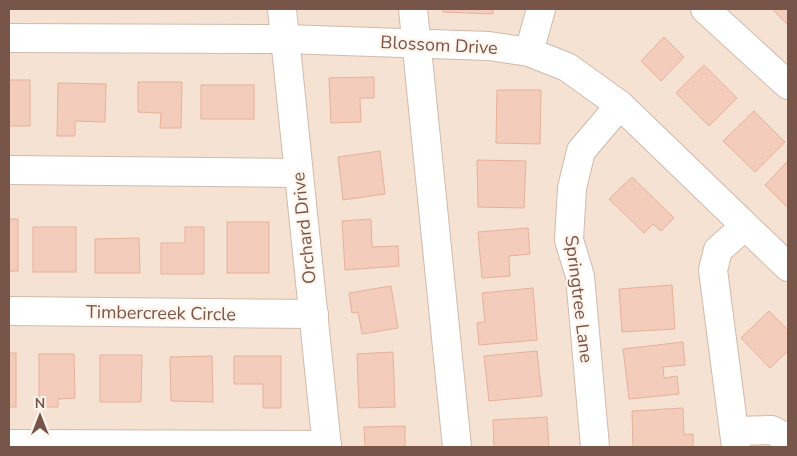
<svg xmlns="http://www.w3.org/2000/svg" width="797" height="456" viewBox="0 0 797 456" font-family="'Nunito Sans',sans-serif">
<style>
.residential{fill:#f5e2d3}
.building{fill:#f3ccbc;stroke:#e6b19b}
.lines{fill:none;stroke-linecap:round;stroke-linejoin:round}
.minor-casing{stroke:#d1baad;stroke-width:30}
.minor{stroke:#fff;stroke-width:28}
.labels{text-anchor:middle;dominant-baseline:central;stroke-width:4.5;stroke-linejoin:round;paint-order:stroke}
.street-label{font-size:18px;fill:#775549;stroke:#fff5ec}
</style>
<rect width="100%" height="100%" fill="#fdf1e5"/>
<rect class="residential" x="9" y="9" width="779" height="438"/>
<g class="building">
<polygon points="443,9 493,9 493,14 443,12"/>
<polygon points="772,9 788,9 788,25"/>
<polygon points="664,37 684,57 661,81 641,61"/>
<polygon points="704,65 737,98 709,126 676,93"/>
<polygon points="374,77 374,98 360,98 361,122 331,123 329,78"/>
<rect x="9" y="80" width="21" height="46"/>
<polygon points="138,82 182,82 181,128 160,128 161,113 138,112"/>
<polygon points="58,83 106,84 105,122 75,121 75,136 57,136"/>
<rect x="201" y="85" width="53" height="34"/>
<polygon points="497,90 541,90 540,144 496,143"/>
<polygon points="754,111 785,142 755,172 723,141"/>
<polygon points="380,151 385,194 343,200 338,157"/>
<polygon points="477,160 526,161 524,208 478,207"/>
<polygon points="788,161 788,208 765,185"/>
<polygon points="632,177 674,218 661,231 653,224 644,233 609,199"/>
<rect x="9" y="219" width="9" height="52"/>
<polygon points="371,219 372,247 398,246 399,266 345,270 342,221"/>
<rect x="227" y="222" width="42" height="51"/>
<rect x="33" y="227" width="43" height="45"/>
<polygon points="185,227 204,227 204,274 161,274 161,243 185,243"/>
<polygon points="528,228 530,254 509,256 510,276 482,278 478,232"/>
<polygon points="139,238 140,273 95,273 95,239"/>
<polygon points="672,285 675,329 622,332 619,289"/>
<polygon points="391,286 398,328 362,334 358,312 352,313 349,293"/>
<polygon points="533,288 537,340 479,345 477,323 485,322 482,293"/>
<polygon points="769,311 788,330 788,351 770,368 741,338"/>
<polygon points="683,342 685,365 663,367 664,378 677,376 679,394 629,399 623,349"/>
<polygon points="537,351 542,396 489,401 484,356"/>
<polygon points="393,352 395,407 359,408 357,354"/>
<rect x="9" y="353" width="7" height="54"/>
<polygon points="39,354 74,354 75,398 58,399 58,407 39,407"/>
<polygon points="100,355 142,355 141,402 100,402"/>
<polygon points="212,356 213,402 171,401 170,357"/>
<polygon points="234,356 281,356 281,408 263,408 263,384 234,384"/>
<polygon points="683,408 684,435 693,434 693,447 633,447 632,411"/>
<polygon points="547,417 549,447 494,447 493,420"/>
<polygon points="405,426 405,447 365,447 364,427"/>
</g>
<g class="lines">
<defs>
<g id="minor">
<polyline points="282,9 327,447"/>
<polyline points="413,9 457,447"/>
<polyline points="705,9 788,85"/>
<polyline points="9,38 285,39 489,46 529,52 567,67 620,105 788,267"/>
<polyline points="529,52 541,9"/>
<polyline points="9,170 297,173"/>
<polyline points="9,311 314,314"/>
<polyline points="734,431 772,430 788,439"/>
<polyline points="9,444 327,445"/>
<polyline points="595,447 580,276 569,240 572,188 581,151 620,105"/>
<polyline points="736,447 713,270 718,250 745,226"/>
</g>
</defs>
<use href="#minor" class="minor-casing"/>
<use href="#minor" class="minor"/>
</g>
<g class="labels">
<g class="street-label">
<text transform="translate(439 45) rotate(3)">Blossom Drive</text>
<text transform="translate(304 228) rotate(-96)">Orchard Drive</text>
<text transform="translate(579 299) rotate(83)">Springtree Lane</text>
<text transform="translate(161 313) rotate(1)">Timbercreek Circle</text>
</g>
</g>
<rect width="797" height="456" fill="none" stroke="#775549" stroke-width="20"/>
<g transform="translate(40 416)" stroke="#fff5ec" stroke-width="4" paint-order="stroke">
<path d="M0-4L9 19L0 12L-9 19Z" fill="#775549"/>
<text y="-8" font-size="14" font-weight="bold" text-anchor="middle" fill="#775549">N</text>
</g>
</svg>
